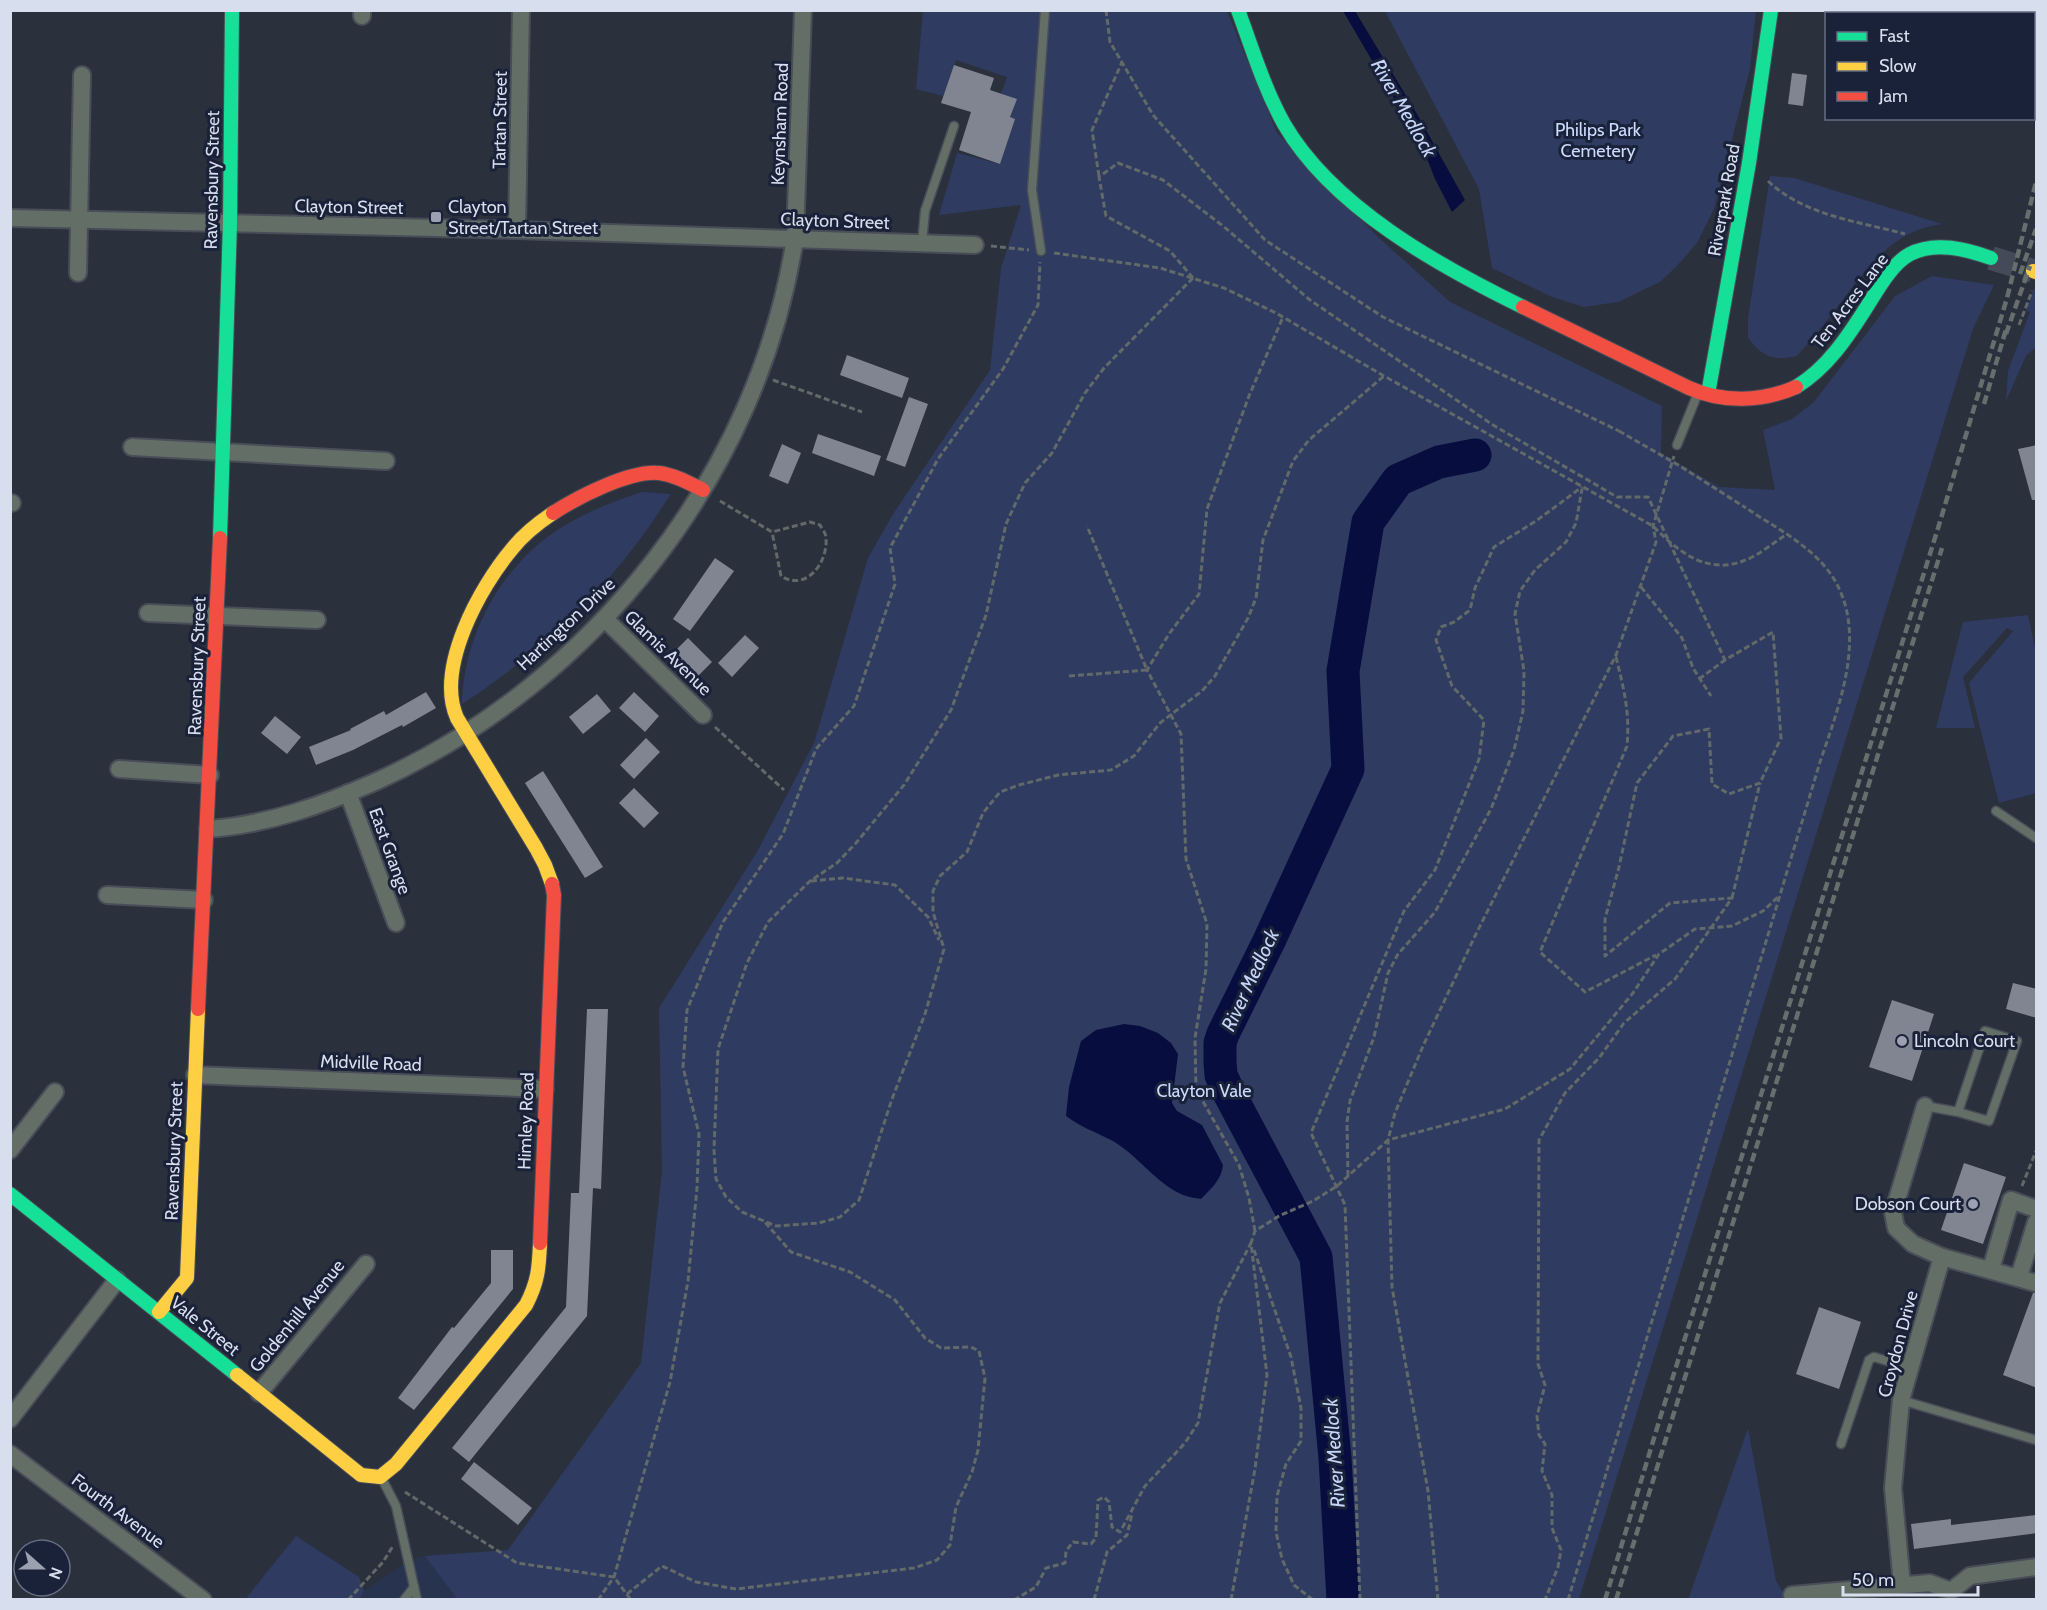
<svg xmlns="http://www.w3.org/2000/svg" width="2047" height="1610" viewBox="0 0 2047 1610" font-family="Cabin,sans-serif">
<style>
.built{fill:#28334f}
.green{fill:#2f3b60}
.water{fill:#080d40}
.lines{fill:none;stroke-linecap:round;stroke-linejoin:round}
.river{stroke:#080d40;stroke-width:33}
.building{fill:#808591}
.secondary-tunnel{stroke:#454a58;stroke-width:24;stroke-dasharray:24 12;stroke-linecap:butt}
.lane-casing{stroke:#484d58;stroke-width:11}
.street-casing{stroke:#484d58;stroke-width:20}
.fast-casing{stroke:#484d58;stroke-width:16}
.slow-casing{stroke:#484d58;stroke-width:16}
.jam-casing{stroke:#484d58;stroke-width:16}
.path{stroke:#616969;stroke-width:3;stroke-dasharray:6 3;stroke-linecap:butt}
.lane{stroke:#636f66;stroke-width:8}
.street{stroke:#636f66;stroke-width:16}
.fast{stroke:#16e098;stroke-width:14}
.slow{stroke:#ffcf43;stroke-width:14}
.jam{stroke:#f24e42;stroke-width:14}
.rail{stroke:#666f6d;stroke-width:4.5;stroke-dasharray:9 4.5;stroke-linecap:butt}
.path-bridge{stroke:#616969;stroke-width:3;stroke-dasharray:6 3;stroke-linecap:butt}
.poi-dot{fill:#9ba1b0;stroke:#1a223a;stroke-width:2}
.labels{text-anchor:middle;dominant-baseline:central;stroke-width:6;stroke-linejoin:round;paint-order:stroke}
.street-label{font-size:18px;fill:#d7deee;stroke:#1a223a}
.park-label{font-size:18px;fill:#ccdafe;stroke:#1a223a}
.poi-label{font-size:18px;fill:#d7deee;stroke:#1a223a;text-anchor:start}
.water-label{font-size:20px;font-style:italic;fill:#c6d4f7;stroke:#1a223a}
</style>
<rect width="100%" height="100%" fill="#2b303d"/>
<polygon class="built" points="425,1556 458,1599 360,1600 364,1591 407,1562"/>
<g class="green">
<polygon points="923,11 1227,11 1277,133 1377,236 1450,302 1662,406 1661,453 1719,487 1775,490 1763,430 1792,419 1814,402 1895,296 1932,276 1994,285 1973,329 1579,1599 458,1600 425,1556 508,1550 641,1363 662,1171 659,1008 758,850 814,743 868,558 893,514 990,370 1001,268 1021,205 939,215 957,153 1000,164 1010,117 1016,99 1001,94 1007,77 956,60 943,96 916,89"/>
<polygon points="1385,11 1756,11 1750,69 1714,209 1697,243 1677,266 1660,282 1618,302 1584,307 1552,297 1492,268 1479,189"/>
<path d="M1770,176L1794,178L1942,224C1891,231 1867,268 1839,305C1825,323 1812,339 1797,356C1773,361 1764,358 1748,338V318Z"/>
<polygon points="2034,289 2036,289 2036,347 2026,356 2006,401 2008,371 2030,312 2026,310"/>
<path d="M642,492L671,494C660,510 649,528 637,543C590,607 528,661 462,704C463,647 490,588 533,549C562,522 604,504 642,492Z"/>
<polygon points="2028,615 2036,653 2036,793 1999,803 1969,683 2013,631 2007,628 1963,677 1975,728 1936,728 1963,622"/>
<polygon points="1748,1428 1776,1581 1787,1599 1688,1600"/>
<polygon points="296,1536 359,1577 364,1591 360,1599 249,1600 247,1597"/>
</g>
<g class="water">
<polygon points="1343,11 1355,11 1417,114 1465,200 1452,212 1435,179 1422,146"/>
<path d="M1124,1024L1140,1026L1158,1033L1171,1043L1178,1054L1172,1103L1177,1111L1202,1125L1223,1165C1222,1179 1210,1190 1201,1199C1195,1198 1188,1197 1183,1195C1155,1183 1137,1154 1111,1140C1094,1131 1082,1128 1066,1116L1069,1087L1081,1041L1096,1030Z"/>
</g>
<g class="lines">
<polyline class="river" points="1343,1600 1335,1458 1316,1257 1229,1093 1221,1075 1220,1062 1220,1043 1223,1034 1269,941 1348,769 1343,671 1368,522 1398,480 1439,462 1475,455"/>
</g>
<g class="building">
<polygon points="954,65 994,78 990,90 1017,99 1010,117 1015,119 1000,164 959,150 971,112 941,103"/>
<polygon points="1792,73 1807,75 1803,106 1788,104"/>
<polygon points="847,355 909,378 902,398 840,375"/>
<polygon points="909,397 928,404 905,467 886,460"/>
<polygon points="818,434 881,456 874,476 812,453"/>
<polygon points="782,444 801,453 788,484 769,476"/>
<polygon points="2037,445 2037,500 2032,500 2018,449"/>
<polygon points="715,558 734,571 690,631 673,619"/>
<polygon points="745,635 759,648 732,677 718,663"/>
<polygon points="688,638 712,662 697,677 673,653"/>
<polygon points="426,692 436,708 403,727 402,725 353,750 316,765 309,747 351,730 350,729 384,711 386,715"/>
<polygon points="634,692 659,716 645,732 619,708"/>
<polygon points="597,694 611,711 583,734 569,717"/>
<polygon points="275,716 301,737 287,754 261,733"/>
<polygon points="646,738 660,752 634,779 620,765"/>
<polygon points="543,771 603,867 585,878 525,783"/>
<polygon points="634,788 659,813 644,828 619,803"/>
<polygon points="2013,983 2037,989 2037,1018 2006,1009"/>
<polygon points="1892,1000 1934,1014 1912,1081 1869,1067"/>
<polygon points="587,1009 608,1009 601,1189 593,1188 587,1316 469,1462 452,1448 566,1307 571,1193 579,1193"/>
<polygon points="1964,1163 2006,1177 1983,1244 1941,1230"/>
<polygon points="491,1250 513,1250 513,1289 414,1410 398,1398 452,1327 454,1328 491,1283"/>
<polygon points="2033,1293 2037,1293 2037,1388 2003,1375"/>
<polygon points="1819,1307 1861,1322 1839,1389 1796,1374"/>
<polygon points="474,1462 532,1508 518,1525 461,1479"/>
<polygon points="2037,1515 2037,1533 1914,1549 1911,1524 1951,1519 1951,1525"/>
</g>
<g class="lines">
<polyline class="secondary-tunnel" points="1991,258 2033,271"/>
<defs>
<g id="lane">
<polyline points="922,243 925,211 954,126"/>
<polyline points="1041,251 1032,190 1045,10"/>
<polyline points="1677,445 1698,393"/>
<polyline points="1996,811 2036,838"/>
<polyline points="1925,1106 1958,1112 1989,1121 2017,1041 1985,1031 1958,1112"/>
<polyline points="1901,1400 2036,1440"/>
<polyline points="1841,1444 1869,1360 1874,1357 1911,1368"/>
<polyline points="381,1477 396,1506 417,1600"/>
<polyline points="404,1600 414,1587"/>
</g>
<g id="street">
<polyline points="362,16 362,10"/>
<polyline points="10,218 517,230 975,245"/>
<polyline points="517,230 521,10"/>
<polyline points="78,273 82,75"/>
<polyline points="132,447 386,461"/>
<polyline points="10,503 12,503"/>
<polyline points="148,613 317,620"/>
<polyline points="605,619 703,715"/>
<polyline points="119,769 210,775"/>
<polyline points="348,793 396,923"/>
<path d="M208,829C267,825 323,805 377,781C593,683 759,474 795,238L803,10"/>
<polyline points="107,895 204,900"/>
<polyline points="195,1075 545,1089"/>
<polyline points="1925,1106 1893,1213 1896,1228 1913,1244 1942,1257"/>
<polyline points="10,1150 55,1092"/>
<polyline points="1991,1269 2011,1200 2036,1209"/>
<polyline points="2019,1277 2036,1222"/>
<polyline points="259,1393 366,1264"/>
<polyline points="10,1419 117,1280"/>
<polyline points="10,1454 203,1600"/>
<polyline points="1902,1585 1893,1488 1901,1400 1942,1257 2036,1283"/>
<polyline points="1951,1591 1970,1576 2036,1567"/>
<polyline points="1792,1595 1930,1583 1951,1591"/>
</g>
<g id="fast">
<path d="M1238,10C1252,48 1264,88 1284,124C1332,207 1439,266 1523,307"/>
<path d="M1796,387C1827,368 1847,338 1866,308C1877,291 1891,264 1910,254C1935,241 1966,249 1991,258"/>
<polyline points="1708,394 1749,163 1771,10"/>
<polyline points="220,538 230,223 232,10"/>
<polyline points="10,1194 237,1375"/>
</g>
<g id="slow">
<polyline points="2033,271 2036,272"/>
<path d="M552,884L545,865L536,848L457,718C435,668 480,587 512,549C523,535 538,523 553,513"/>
<polyline points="159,1312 187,1278 198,1009"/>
<path d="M237,1375L361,1475L380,1477L396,1464L526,1305C538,1282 539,1268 540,1243"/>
</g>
<g id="jam">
<path d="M1523,307L1689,388C1723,403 1762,402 1796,387"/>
<path d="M553,513C578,497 630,470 659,473C675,475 689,483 703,490"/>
<polyline points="198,1009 220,538"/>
<polyline points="540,1243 554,895 552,884"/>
</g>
</defs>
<use href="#lane" class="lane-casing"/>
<use href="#street" class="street-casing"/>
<use href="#fast" class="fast-casing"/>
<use href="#slow" class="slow-casing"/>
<use href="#jam" class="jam-casing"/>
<g class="path">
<polyline points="1106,10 1110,42 1153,115 1265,240 1383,317 1619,431"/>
<polyline points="1099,176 1092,130 1122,62"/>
<path d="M1768,181C1805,216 1857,221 1905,234"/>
<polyline points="991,246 1029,250"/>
<path d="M1054,253L1160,268L1224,288L1276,313L1384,376L1653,526C1677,551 1707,575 1743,561C1758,556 1773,543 1787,534"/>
<polyline points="1193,278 1170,251 1106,216 1099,177 1118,163 1163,180 1223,226 1310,300 1493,425 1617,497 1648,497 1725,660 1773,632 1781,738 1760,783 1729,794 1712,784 1709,729 1673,736 1637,783 1619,867 1605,919 1605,956 1670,903 1732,898 1675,979 1624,1023 1599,1058 1565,1093 1539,1140 1538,1364 1545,1385 1537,1416 1539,1435 1545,1444 1542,1471 1552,1495 1552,1528 1561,1550 1558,1567 1545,1600"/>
<polyline points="1193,278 1104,368 1085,393 1052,453 1025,483 1006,524 986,615 951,710 904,785 856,843 837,863 810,881 768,922 747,963 718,1049 714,1150 716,1179 726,1197 742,1212 776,1226 819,1223 840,1217 859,1200 892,1099 925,1014 944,949 933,912 933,891 940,876 967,852 983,813 1000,792 1019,785 1058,775 1111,770 1134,756 1160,723 1202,691 1215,676 1248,618 1256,598 1263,540 1293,461 1309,440 1384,376"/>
<polyline points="2019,325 2032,291"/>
<polyline points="773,380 862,412"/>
<path d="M720,501L772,532L810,522L820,525C822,529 826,533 826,538C828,563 806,592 781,576L772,532"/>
<polyline points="1641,587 1682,638 1693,668 1711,696"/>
<path d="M1616,657C1624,690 1630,712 1627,746L1540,952L1585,992L1656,955"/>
<polyline points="1069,676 1147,670 1087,526"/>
<polyline points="1699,679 1725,660"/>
<polyline points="715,727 784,790"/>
<polyline points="811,881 843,878 895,885 928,917 939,940"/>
<polyline points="1732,898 1760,783"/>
<polyline points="1348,1176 1347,1122 1350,1101 1374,1037 1388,973 1398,954 1435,912 1491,809 1514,750 1523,711 1524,671 1515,614 1520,591 1535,570 1566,542 1576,523 1582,489"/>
<polyline points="2022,1186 2036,1151"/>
<polyline points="1255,1231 1249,1198 1239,1165 1196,1089 1195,1038 1206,969 1207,924 1186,859 1181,734 1147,670 1169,634 1199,594 1207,509 1249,396 1283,317"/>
<polyline points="1254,1250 1291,1357 1301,1408 1301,1441 1286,1464 1277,1496 1276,1532 1282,1559 1294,1585 1313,1600"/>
<polyline points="405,1492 517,1563 614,1577 631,1600"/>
<polyline points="627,1594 662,1566 696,1582 736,1589 914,1568 937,1560 950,1545 956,1507 972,1472 978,1450 985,1378 979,1351 971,1347 941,1348 925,1338 895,1300 850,1272 791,1252 764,1221"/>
<polyline points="348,1600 383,1562 393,1546"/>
<polyline points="598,1600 614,1577 670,1382 688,1281 697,1188 699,1134 683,1067 687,1010 723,922 783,834 816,749 854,706 895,584 890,548 938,459 1003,369 1038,305 1040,262"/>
<polyline points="1014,1600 1036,1587 1046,1568 1065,1563 1066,1551 1073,1542 1091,1544 1096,1538 1098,1500 1104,1497 1109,1502 1112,1527 1120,1532 1145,1486 1185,1443 1198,1423 1220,1303 1251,1243"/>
<polyline points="1094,1600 1107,1552 1127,1535 1132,1514"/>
<polyline points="1231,1600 1255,1469 1267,1375 1251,1243 1255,1231 1279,1216 1313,1201 1337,1186 1388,1140 1395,1113 1423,1046 1475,936 1616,655 1656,542 1653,526 1674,456"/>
<polyline points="1360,1600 1345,1205 1311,1133 1404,911 1435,870 1479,759 1484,720 1452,686 1436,640 1441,627 1454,622 1470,610 1475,588 1494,547 1536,521 1582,487"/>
<polyline points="1438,1600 1428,1491 1392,1287 1388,1140 1505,1109 1570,1069 1633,993 1659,954 1695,929 1732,926 1763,911 1779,896"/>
<path d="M1568,1600L1820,762C1839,706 1869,632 1832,576C1812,546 1776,528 1746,508"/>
</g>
<use href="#lane" class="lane"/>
<use href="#street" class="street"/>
<use href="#fast" class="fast"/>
<use href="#slow" class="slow"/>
<use href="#jam" class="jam"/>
<g class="rail">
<polyline points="2020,274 2036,229"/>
<polyline points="2006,334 2030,266"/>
<polyline points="1984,404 2007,326"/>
<polyline points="1605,1600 1661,1415 1939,525 2007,298 2036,182"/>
<polyline points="1616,1600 1942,548"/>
</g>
<polyline class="path-bridge" points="1619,431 1680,466 1746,508"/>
</g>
<g class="poi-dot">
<rect x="430" y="211" width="12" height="12" rx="3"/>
<circle cx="1902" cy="1041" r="6"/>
<circle cx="1973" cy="1204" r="6"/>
</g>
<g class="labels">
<g class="street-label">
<text transform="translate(500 120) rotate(-89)">Tartan Street</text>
<text transform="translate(780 124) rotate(-88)">Keynsham Road</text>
<text transform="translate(212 180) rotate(-89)">Ravensbury Street</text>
<text transform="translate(1724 200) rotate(-80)">Riverpark Road</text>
<text transform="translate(349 207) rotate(1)">Clayton Street</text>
<text transform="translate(835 221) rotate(2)">Clayton Street</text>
<text transform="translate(1850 301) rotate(-53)">Ten Acres Lane</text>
<text transform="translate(566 624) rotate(-43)">Hartington Drive</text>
<text transform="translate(668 653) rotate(44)">Glamis Avenue</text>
<text transform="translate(197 666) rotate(-88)">Ravensbury Street</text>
<text transform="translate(390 851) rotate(70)">East Grange</text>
<text transform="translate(371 1063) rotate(2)">Midville Road</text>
<text transform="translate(526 1121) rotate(-88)">Himley Road</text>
<text transform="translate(174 1151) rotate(-88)">Ravensbury Street</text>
<text transform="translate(297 1316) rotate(-51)">Goldenhill Avenue</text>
<text transform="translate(205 1326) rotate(39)">Vale Street</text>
<text transform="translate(1898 1344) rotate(-75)">Croydon Drive</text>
<text transform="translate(118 1511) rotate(37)">Fourth Avenue</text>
</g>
<g class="park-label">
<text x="1598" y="130">Philips Park<tspan x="1598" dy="21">Cemetery</tspan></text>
<text x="1204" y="1091">Clayton Vale</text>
</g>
<g class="poi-label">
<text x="448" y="207">Clayton<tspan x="448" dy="21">Street/Tartan Street</tspan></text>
<text x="1914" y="1041">Lincoln Court</text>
<text x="1961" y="1204" text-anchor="end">Dobson Court</text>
</g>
<g class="water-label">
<text transform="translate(1404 108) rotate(60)">River Medlock</text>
<text transform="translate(1250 980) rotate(-65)">River Medlock</text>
<text transform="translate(1334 1453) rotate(-94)">River Medlock</text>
</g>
</g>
<rect width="2047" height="1610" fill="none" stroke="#d7deee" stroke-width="24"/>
<rect x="1825" y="12" width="210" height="108" fill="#1a223a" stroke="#666d82" stroke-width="1.5"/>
<rect x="1837" y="32" width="30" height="9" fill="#16e098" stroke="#666d82" stroke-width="1.5"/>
<text x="1879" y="42" font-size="18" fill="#d7deee">Fast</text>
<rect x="1837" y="62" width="30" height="9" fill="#ffcf43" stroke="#666d82" stroke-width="1.5"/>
<text x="1879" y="72" font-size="18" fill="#d7deee">Slow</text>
<rect x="1837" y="92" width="30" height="9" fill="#f24e42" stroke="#666d82" stroke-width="1.5"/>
<text x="1879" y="102" font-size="18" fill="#d7deee">Jam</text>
<g transform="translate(42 1568) rotate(111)"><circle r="28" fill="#1a223a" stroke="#666d82" stroke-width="1.5"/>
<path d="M0-4.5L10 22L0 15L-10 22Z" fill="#9ba1b0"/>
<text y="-9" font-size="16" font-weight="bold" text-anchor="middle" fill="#d7deee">N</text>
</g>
<path d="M1843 1586v9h135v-9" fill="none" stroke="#d7deee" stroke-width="3"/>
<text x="1852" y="1586" font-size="18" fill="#d7deee" stroke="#1a223a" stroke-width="4.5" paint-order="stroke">50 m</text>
</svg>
